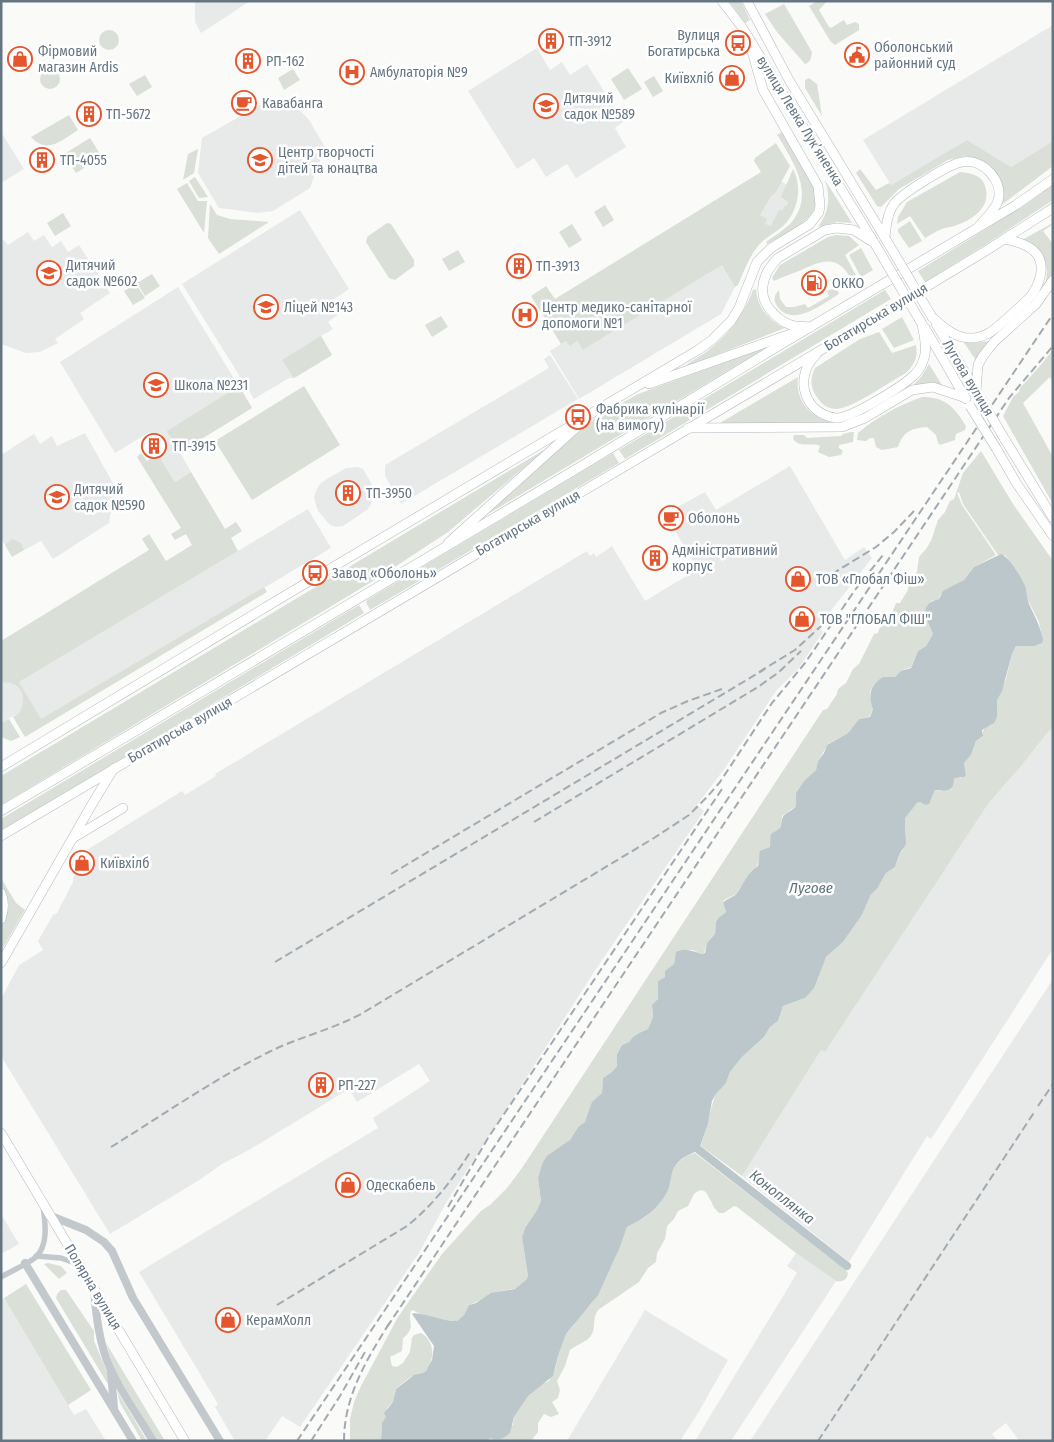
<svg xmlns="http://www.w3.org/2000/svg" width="1054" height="1442" viewBox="0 0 1054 1442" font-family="'Fira Sans Condensed',sans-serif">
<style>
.built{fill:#e8e9e9}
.green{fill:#dadfd7}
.water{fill:#bbc7cb}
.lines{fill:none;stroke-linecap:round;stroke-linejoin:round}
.canal{stroke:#bbc7cb;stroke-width:8}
.secondary-casing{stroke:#b3babf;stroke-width:10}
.primary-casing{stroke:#b5babe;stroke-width:10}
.minor{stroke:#c3c8cc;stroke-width:5.5}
.tertiary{stroke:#c3c8cc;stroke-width:8}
.secondary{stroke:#fff;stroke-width:9}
.primary{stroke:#fff;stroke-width:9}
.rail{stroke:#a2aab0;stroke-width:2;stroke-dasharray:8 4;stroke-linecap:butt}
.secondary-bridge-casing{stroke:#b3babf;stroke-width:10;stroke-linecap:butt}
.secondary-bridge{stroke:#fff;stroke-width:9}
.labels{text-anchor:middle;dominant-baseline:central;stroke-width:5;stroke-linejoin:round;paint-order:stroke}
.poi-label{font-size:14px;fill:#657683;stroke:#fff;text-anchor:start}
.street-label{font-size:14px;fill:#657683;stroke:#fff}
.water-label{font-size:15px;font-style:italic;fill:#60757c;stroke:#fff}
</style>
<rect width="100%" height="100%" fill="#fafaf8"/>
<g class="built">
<polygon points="195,1 250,1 201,33 195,22"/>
<polygon points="1053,25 1053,141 1011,167 967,140 891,185 863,140"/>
<polygon points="537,48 550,70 562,62 570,75 587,64 623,122 615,128 626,147 576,178 567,164 546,177 534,158 517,169 468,91"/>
<polygon points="279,103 299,109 309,120 325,147 310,188 273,211 257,213 219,208 198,173 202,138 260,105"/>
<polygon points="1,132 24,169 1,183"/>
<polygon points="782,182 794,189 790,217 762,239 744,206 773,183"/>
<polygon points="300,210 349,289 333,300 340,313 328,322 333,329 321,336 332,355 294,378 289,378 254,399 182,284"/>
<polygon points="28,232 34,241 44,235 52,247 61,241 68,252 79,245 110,293 80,313 84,319 55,339 58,343 40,352 26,353 1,344 1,242 4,240 8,245"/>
<polygon points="722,265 735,287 721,314 579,399 550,351 566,341 577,341 583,350"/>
<polygon points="178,287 252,408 180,452 191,472 175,482 157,453 161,451 150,432 115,453 60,362"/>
<polygon points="550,355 578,399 401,504 385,476 385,465 549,368 544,359"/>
<polygon points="85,433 115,487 109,523 53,559 41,541 24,550 21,543 12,540 5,545 1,539 1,455 34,434 40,444 52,436 57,446"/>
<polygon points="790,466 845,560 864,547 872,558 819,626 823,632 798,669 776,691 725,768 697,805 704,811 596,969 446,1203 419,1253 300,1427 282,1416 265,1441 235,1441 215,1407 218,1404 139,1272 378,1128 373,1118 430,1081 419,1064 357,1102 349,1089 249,1150 222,1164 201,1179 110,1234 1,1056 1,999 19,965 43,950 38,941 53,915 57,913 73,882 73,877 81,867 78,862 83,859 90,848 182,791 185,795 216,776 215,774 587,551 590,556 594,553 596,557 612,546 645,601 698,569 665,514 705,492 716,510"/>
<polygon points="358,467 363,469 371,483 373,497 371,504 368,509 343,526 336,527 330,525 318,511 314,498 316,491 320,484 327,479 346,468"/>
<polygon points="308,509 331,548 41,720 19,682"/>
<polygon points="7,681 15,684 22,691 24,699 20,712 1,723 1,683"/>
<polygon points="1053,726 1053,949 931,1139 927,1136 849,1262 742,1176 821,1050 825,1052 988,804 1021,766"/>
<polygon points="1053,979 1053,1441 1019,1441 1006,1423 992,1434 998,1441 750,1441"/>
<polygon points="1,1214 19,1244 1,1254"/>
<polygon points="796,1253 836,1281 731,1441 695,1441 797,1273 787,1266"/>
<polygon points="4,1298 74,1415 86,1409 106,1441 1,1441 1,1299"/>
<polygon points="645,1310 728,1360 698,1413 680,1441 567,1441"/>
</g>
<g class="green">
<polygon points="729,1 741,1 750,20 745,23"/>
<polygon points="818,1 827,1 819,10 829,27 831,28 844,20 847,25 855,22 859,24 859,30 835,45 831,42 809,6"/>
<path d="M784,4L812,52C811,58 811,62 805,64L777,32L765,14Z"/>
<circle cx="109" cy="40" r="10"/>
<polygon points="628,68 642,89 624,100 611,79"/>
<polygon points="293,69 300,80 284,90 278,78"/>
<circle cx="50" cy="79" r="10"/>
<polygon points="145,75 152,87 137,96 129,84"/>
<polygon points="654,76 663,91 653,97 644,82"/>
<polygon points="809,78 817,84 822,116 805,88 805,80"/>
<path d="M69,115L78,130C62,140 47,155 31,137Z"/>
<path d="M775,131L777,135L782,132C794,152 831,196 809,217C798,228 781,236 767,244L766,242C774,236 784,230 791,223C817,193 791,159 775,131Z"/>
<polygon points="90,138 102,157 76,173 64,154"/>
<polygon points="967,140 1011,167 1053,141 1053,166 1000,206 1004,195 996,173 991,167 981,160 966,156 948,160 899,189 881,207 877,206 856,173 860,169 876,190 889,183 891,185"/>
<path d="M776,143L790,166L776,192L771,196L760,215L767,219L765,224L771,226L779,210L782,211L785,206H787L788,202L781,197L793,169C803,187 798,213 782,227C775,233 766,237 760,244C749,256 744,271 738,285L735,287L722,265L583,350L577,341L570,346L566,341L561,344L531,296L546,286L555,299L761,172L754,161L755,158Z"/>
<polygon points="198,149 194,173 183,180 188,154"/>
<path d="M960,172C970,173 982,175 985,186C992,206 974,219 957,225C953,227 947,227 942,229C936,231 931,235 925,238L910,216L897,224L898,217L907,202Z"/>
<polygon points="195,177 208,197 199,198 189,181"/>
<path d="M825,180L852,223L837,222L818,227C829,212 831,198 825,180Z"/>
<polygon points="187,183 198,201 207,201 204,233 177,189"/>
<polygon points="1053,185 1053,200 988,243 925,282 918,271 1028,203"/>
<polygon points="210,204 217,215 230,219 269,222 219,254 208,238"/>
<polygon points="605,205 614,220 603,227 594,212"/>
<polygon points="63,213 71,226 55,236 47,223"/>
<polygon points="910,221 922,241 909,248 898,232 898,229"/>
<polygon points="387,223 391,224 414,260 414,266 395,280 389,278 366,242 367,237"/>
<polygon points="572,224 582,240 569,248 559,232"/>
<path d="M1051,224L1052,225L1043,231L1053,244V276L1045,285C1051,260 1041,254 1022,240Z"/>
<path d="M836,235L849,236L859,245L845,255L860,283L851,288C852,280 850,276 845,270C832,254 814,264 799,271C791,274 782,277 774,281L772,278L780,265L828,237Z"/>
<polygon points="861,248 873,270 861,277 849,255"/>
<polygon points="458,250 465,262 449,271 442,259"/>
<polygon points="152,274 160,286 145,296 137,283"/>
<polygon points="136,284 145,298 133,305 124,291"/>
<path d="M756,289C757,307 769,321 785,328L685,367C689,361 700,357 706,352C729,335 743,316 753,290Z"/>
<path d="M833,289L838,291L839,294C822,304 791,330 776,304C773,299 775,294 779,290L780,299L786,307H794L805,304L808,308L829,296L827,291Z"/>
<polygon points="885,290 891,299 625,459 619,450"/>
<polygon points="441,316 448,327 432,337 425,325"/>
<polygon points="902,317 914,340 894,348 882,329"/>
<path d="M879,332L892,353L916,345C918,357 915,364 906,373C889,382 854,408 836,409C828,409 821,404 817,397C810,388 810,378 815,368L860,339Z"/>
<polygon points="321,336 332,355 294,378 282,360"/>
<polygon points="963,341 972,343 991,341 977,362"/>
<polygon points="767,347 478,520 594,419 638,394"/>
<path d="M1053,349V382L1050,377L1023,403L1053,457V504L1003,416L1013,397L1019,392L1020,388C1026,382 1051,354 1053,349Z"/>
<polygon points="929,364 942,385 933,384 914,385 914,384 921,377"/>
<path d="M798,377C795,401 810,416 831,423H720Z"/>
<polygon points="239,386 252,408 180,452 167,431"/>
<polygon points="304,386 340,445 252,500 215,441"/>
<path d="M922,397C946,397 954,407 966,426L965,430L956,434L955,440L940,445L938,443L936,435L927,427C911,428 903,432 898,447L882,450L876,447L874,438H870L866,441L857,440L858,433C875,418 899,405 922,397Z"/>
<path d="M851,432H854L853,442L839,445V448L843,451L841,455L829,457L818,452L820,446L818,445C810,443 797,448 793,438L794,435H804L807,438L841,436L843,434Z"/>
<polygon points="547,448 448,532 378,578 1,805 1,776"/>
<path d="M981,451L1013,504L1053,561V726L1021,766L988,804L825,1052L821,1050L742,1176L701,1146L715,1095L726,1083L730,1072L742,1057L764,1037L770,1027L778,1021L783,1006L805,998L826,957L843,942L862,915L871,893L877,889L886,873L895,867L899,855L903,850L906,835L905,818C909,813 915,803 920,802L925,805L931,800L935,790L941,791L955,777L961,778L966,775L964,763L971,755L976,741L982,737L984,728L991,725L997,717V700L1006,679L1012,654L1016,646H1034L1042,637L1039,622L1028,600L1026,588L1015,568L1005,555H998L963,504L959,492L957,493L962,505L996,555L974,567L964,580L940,595L939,599L931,601L929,624L933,634L926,646L918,651L911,667L905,669L895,677C882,677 875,679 870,693L873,709L869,717L859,719L848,733L828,744L818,761L816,770L804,781L796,793V806L782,816L781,827L775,831L770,847C761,851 759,858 757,866L752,870L736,894L724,900L723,903L726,912L718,918L716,922L715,934L707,943L704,953L702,954L693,950H679L675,957L674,964L668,969L665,977L658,981V999L652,1009L653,1017L648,1029L639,1033L633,1037L629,1042L622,1045L617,1054V1066L612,1072L603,1078L602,1093L596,1099L585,1122L578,1127L570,1140L542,1164L538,1178L541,1201L537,1210L525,1228L522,1237L528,1276L526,1280L519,1288L501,1291L469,1305L464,1315L457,1321C446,1321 421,1316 413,1310L411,1311C407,1321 417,1327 403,1338L402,1351L390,1357L392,1366L397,1367L403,1363L410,1352L412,1338L414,1335L421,1333C435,1341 435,1359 426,1371C423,1374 419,1374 415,1375C408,1378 401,1384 396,1389L393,1402L387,1408L386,1420L382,1423L381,1441H350V1419L354,1402L361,1386L398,1317L442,1254L481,1211L490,1205L507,1188L522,1168L823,710L827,709L837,694L838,689L846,683L853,669L859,664L874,634L878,633L879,629L889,620L896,603H900L908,590L909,581L917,572L919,557L926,549L931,541L938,520L945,512L950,501L954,499L963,473Z"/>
<path d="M141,453L147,461L157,453L175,482L191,472L225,529L236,522L242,531L231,538L238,551L19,682L41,719L264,587L267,592L25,737L13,717L20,712C21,708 23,704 23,700C24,688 12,680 1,683V641L149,550L142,539L149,534L166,561L192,545L186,534L175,540L171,534L181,528L137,457Z"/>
<polygon points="613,453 619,463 370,610 366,602 367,600"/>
<polygon points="12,539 21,543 24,550 12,557 5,545"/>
<polygon points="359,605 364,613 1,831 1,819"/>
<polygon points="9,719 20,737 11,741 1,737 1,723"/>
<polygon points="1,878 16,903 25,910 1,951 1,924 7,913 9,905 1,884"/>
<path d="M695,1153L845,1269L848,1273C847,1280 843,1282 836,1281L796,1253L737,1207L734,1206L724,1213H719L715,1209L706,1192L702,1190L698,1191L694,1194L688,1206L678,1211L674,1219L667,1226L665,1239L657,1253L656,1262L648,1268L639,1282L598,1310C591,1321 597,1329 590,1337C586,1342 576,1345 570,1350L565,1366L557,1381L560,1390L558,1398L552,1402L559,1414L551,1417L544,1414L538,1423V1432L531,1441H484L513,1425L514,1417L528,1396L542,1384L549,1381L555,1370L558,1356L566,1334L573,1326L582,1312L591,1304L614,1260L627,1227C639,1221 653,1213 661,1202C671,1189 668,1170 681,1160C685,1156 690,1155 695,1153Z"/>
<polygon points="48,1263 61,1266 67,1273 59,1279 44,1264"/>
<polygon points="26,1284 91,1390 68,1405 4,1298"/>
<polygon points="61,1290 66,1290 94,1331 94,1341 110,1379 109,1386 56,1298 57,1294"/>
<polygon points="106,1343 165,1441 157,1441 114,1369"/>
<polygon points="117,1391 147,1441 142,1441 120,1403"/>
</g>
<path class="water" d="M1001,554C1009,556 1023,580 1026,588C1027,593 1027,599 1029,604C1035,617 1040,625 1043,640L1042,643L1034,646H1016L1012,654L1002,691L997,700V717L994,723L982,730L983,736L976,741L971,755L964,763L966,775L964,777L954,778C954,792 946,791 935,790L929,804L925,805L920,802L917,803L905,818L906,844L899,855L895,867L886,873L877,889L871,894L862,915L843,942L826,957L814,988L805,998L783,1006L778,1021L770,1027L764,1037L742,1057L730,1072L726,1083L715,1095L712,1101L708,1123L699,1150C691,1154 681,1157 676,1165C671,1171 671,1180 669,1187C662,1207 645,1218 627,1227L619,1249L598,1295L566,1334L558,1356L553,1376L528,1396L514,1417L510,1433C504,1438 499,1441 491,1438L484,1441H381L382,1423L386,1417L384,1413L393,1402L396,1389L414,1375L423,1373L426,1371L432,1360L434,1346L412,1314L414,1313C428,1314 442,1321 457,1321L464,1315L469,1305L476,1303L491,1293L515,1289L526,1280L528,1276L522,1237L525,1228L537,1210L541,1201L538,1178L542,1164L547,1156L570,1140L578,1127L585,1122L592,1102L602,1093L603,1078L612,1072L617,1066V1054L622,1045L629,1042L633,1037L639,1033L648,1029L653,1017L652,1005L658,999V981L665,977V971L674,964L676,952C684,947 693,951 702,954L705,953L707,943L715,934L716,922L718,918L726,912L723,903C727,898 733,898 737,893C743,885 748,871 758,866L760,851L770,847C772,830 767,838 781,827C782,810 787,816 796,806V793L804,781L816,770L818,761L824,753L827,745L848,733L859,719L870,717L873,709C868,695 870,685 883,677H895L901,671L911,668L918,651L926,646L933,634C927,618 917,605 939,599L943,591L964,580L974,567Z"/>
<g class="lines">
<polyline class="canal" points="699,1150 847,1266"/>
<defs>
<g id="secondary">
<polyline points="722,1 742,27 875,244"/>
<polyline points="747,1 789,80 885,238"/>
<path d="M885,238C886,227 887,214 894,204C901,194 949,164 962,162C983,158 1004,181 998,201C995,210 986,218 979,226"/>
<path d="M932,317C943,327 956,339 972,338C988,338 999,325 1011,315C1017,309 1025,303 1031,296C1040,284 1047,263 1034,251C1026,244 1015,241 1005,239"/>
<polyline points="936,324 977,392"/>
<path d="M811,327C805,326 797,327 791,325C785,323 779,319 774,314C756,297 761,275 778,258L825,230L837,228L854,230L871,241"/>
<polyline points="925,328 966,399"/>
<path d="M816,355C793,377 804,414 836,418C850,419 901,387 912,377C917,373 921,367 923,361C928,350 924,336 922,324"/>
<polyline points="649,384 799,331"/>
<polyline points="976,391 978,365 983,356 994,342 1036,304 1053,280"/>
<polyline points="688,428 842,427 865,418 912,390 933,387 966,398"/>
<polyline points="1004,438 1053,518"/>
<polyline points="996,448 1017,484 1053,536"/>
<polyline points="448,543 576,428"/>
<polyline points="1,767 276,601 698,350 712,340 731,321 739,308 757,262 771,248 810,224 819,212 820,205 818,186 763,90 748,37"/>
<polyline points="73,838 123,808"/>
<path d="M1,893C5,902 4,910 1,919"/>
<polyline points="1,963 91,806 114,768"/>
<polyline points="1,1133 185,1441"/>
</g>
<g id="primary">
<polyline points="1,811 578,468 770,351 1016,205 1053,179"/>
<polyline points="1,836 860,327 984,252 1053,208"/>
</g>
</defs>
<use href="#secondary" class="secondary-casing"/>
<use href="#primary" class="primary-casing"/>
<g class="minor">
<polyline points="36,1256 61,1258 78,1264"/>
<path d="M1,1277C11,1271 28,1264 36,1257C49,1244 45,1222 43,1206"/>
</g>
<g class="tertiary">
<polyline points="51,1216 86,1230 104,1242 112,1251 133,1298 220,1441"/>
<polyline points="25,1263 133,1441"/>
<path d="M94,1289C96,1315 99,1343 110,1368C121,1392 139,1417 153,1441"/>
<polyline points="111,1372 114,1408"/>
</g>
<use href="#secondary" class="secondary"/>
<use href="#primary" class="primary"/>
<g class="rail">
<polyline points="832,574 876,547 894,532 915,510"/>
<polyline points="759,672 795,650 832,616"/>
<polyline points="534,822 758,687 779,672 801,651"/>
<polyline points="391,874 661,713 688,701 722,689"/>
<polyline points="275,962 765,669"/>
<polyline points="1038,1106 1053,1084"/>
<path d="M111,1147C163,1115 214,1079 269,1052C299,1037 331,1030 361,1014L654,838L689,815L707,797L720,782L772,703L805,663L855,590L883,555"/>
<polyline points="448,1207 488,1138 722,789"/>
<path d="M277,1305L407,1226C434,1204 453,1179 471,1151"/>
<polyline points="387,1327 1009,398 1053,346"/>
<polyline points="297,1441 1053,314"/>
<polyline points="311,1441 340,1396 365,1352"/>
<path d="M344,1441C344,1396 367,1359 390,1322"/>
<polyline points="818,1441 1035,1111"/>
</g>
<defs>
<g id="secondary-bridge">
<polyline points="885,238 932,317"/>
<polyline points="875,244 922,324"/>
<polyline points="981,399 1004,438"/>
<polyline points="970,406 996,448"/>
</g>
</defs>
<use href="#secondary-bridge" class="secondary-bridge-casing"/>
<use href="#secondary-bridge" class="secondary-bridge"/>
</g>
<defs>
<symbol id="building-ring" viewBox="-11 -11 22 22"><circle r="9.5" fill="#fff" stroke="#e4572e" stroke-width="1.5"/><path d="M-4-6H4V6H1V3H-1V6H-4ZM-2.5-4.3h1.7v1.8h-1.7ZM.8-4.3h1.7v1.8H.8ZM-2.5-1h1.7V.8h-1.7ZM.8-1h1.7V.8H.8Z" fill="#e4572e"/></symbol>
<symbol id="bus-ring" viewBox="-11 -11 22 22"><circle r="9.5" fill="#fff" stroke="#e4572e" stroke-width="1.5"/><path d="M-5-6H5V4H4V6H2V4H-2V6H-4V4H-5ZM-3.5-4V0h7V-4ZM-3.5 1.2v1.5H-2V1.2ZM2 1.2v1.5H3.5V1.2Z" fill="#e4572e"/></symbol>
<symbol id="civic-ring" viewBox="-11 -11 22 22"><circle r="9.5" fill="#fff" stroke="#e4572e" stroke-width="1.5"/><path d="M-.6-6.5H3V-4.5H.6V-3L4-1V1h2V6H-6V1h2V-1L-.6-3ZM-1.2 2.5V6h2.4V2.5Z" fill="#e4572e"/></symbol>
<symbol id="shop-ring" viewBox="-11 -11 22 22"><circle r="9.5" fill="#fff" stroke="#e4572e" stroke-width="1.5"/><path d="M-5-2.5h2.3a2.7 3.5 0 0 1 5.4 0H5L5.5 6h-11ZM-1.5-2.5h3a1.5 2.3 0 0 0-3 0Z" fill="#e4572e"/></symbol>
<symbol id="hospital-ring" viewBox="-11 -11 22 22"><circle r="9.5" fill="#fff" stroke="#e4572e" stroke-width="1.5"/><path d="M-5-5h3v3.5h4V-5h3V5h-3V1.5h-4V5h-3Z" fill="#e4572e"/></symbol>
<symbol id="cafe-ring" viewBox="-11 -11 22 22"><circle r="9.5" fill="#fff" stroke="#e4572e" stroke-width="1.5"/><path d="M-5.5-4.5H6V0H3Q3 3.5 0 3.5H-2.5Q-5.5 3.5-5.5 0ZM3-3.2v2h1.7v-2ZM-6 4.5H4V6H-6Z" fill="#e4572e"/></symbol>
<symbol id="school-ring" viewBox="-11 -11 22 22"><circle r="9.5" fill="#fff" stroke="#e4572e" stroke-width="1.5"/><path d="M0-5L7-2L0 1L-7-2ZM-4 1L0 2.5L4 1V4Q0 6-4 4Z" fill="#e4572e"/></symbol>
<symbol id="fuel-ring" viewBox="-11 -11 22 22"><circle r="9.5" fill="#fff" stroke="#e4572e" stroke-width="1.5"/><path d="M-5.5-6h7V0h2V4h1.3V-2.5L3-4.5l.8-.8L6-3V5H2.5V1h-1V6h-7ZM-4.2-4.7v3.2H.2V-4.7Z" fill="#e4572e"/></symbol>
</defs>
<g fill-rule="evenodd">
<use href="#building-ring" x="537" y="27" width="28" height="28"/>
<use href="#bus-ring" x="724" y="29" width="28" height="28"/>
<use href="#civic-ring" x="843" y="41" width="28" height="28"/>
<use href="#shop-ring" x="6" y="45" width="28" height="28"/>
<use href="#building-ring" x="234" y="47" width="28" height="28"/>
<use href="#hospital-ring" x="338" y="58" width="28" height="28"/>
<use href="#shop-ring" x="718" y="64" width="28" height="28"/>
<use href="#cafe-ring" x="230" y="89" width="28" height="28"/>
<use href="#school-ring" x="532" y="92" width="28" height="28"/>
<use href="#building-ring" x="75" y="100" width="28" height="28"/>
<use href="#building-ring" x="28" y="146" width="28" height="28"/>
<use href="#school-ring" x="246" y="146" width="28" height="28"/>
<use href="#building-ring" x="505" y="252" width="28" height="28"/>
<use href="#school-ring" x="35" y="259" width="28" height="28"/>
<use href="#fuel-ring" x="800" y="269" width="28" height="28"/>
<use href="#school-ring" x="252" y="293" width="28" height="28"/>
<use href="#hospital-ring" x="511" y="301" width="28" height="28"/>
<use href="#school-ring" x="142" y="371" width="28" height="28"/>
<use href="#bus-ring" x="564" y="403" width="28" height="28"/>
<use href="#building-ring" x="140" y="432" width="28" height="28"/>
<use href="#building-ring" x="334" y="479" width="28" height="28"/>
<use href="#school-ring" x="43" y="483" width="28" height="28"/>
<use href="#cafe-ring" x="657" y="504" width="28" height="28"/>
<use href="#building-ring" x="641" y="544" width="28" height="28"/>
<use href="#bus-ring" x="301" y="559" width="28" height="28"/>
<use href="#shop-ring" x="784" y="565" width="28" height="28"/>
<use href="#shop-ring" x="788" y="605" width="28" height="28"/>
<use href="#shop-ring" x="68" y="849" width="28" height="28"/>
<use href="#building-ring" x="307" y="1071" width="28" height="28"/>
<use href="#shop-ring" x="334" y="1171" width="28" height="28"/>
<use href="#shop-ring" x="214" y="1306" width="28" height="28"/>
</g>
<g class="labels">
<g class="poi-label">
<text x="720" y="35" text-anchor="end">Вулиця<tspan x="720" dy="16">Богатирська</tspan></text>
<text x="568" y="41">ТП-3912</text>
<text x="874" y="47">Оболонський<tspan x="874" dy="16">районний суд</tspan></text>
<text x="38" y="51">Фірмовий<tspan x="38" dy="16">магазин Ardis</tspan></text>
<text x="266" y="61">РП-162</text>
<text x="370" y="72">Амбулаторія №9</text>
<text x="714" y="78" text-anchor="end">Київхліб</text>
<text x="564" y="98">Дитячий<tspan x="564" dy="16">садок №589</tspan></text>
<text x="262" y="103">Кавабанга</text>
<text x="106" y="114">ТП-5672</text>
<text x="278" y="152">Центр творчості<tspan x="278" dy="16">дітей та юнацтва</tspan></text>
<text x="60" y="160">ТП-4055</text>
<text x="66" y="265">Дитячий<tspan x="66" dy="16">садок №602</tspan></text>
<text x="536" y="266">ТП-3913</text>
<text x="832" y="283">ОККО</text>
<text x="284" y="307">Ліцей №143</text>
<text x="542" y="307">Центр медико-санітарної<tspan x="542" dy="16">допомоги №1</tspan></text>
<text x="174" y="385">Школа №231</text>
<text x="596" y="409">Фабрика кулінарії<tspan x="596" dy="16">(на вимогу)</tspan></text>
<text x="172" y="446">ТП-3915</text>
<text x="74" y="489">Дитячий<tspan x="74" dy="16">садок №590</tspan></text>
<text x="366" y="493">ТП-3950</text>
<text x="688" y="518">Оболонь</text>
<text x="672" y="550">Адміністративний<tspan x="672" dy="16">корпус</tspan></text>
<text x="332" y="573">Завод «Оболонь»</text>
<text x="816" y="579">ТОВ «Глобал Фіш»</text>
<text x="820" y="619">ТОВ "ГЛОБАЛ ФІШ"</text>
<text x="100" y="863">Київхілб</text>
<text x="338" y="1085">РП-227</text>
<text x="366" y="1185">Одескабель</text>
<text x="246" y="1320">КерамХолл</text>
</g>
<g class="street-label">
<text transform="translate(800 121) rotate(58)">вулиця Левка Лукʼяненка</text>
<text transform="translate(876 317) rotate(-31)">Богатирська вулиця</text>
<text transform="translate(968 378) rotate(59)">Лугова вулиця</text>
<text transform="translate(528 523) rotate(-30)">Богатирська вулиця</text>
<text transform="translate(180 730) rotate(-30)">Богатирська вулиця</text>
<text transform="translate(93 1287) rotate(59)">Полярна вулиця</text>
</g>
<g class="water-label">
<text x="811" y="888">Лугове</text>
<text transform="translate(782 1197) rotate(38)">Коноплянка</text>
</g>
</g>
<rect width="1054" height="1442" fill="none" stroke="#657683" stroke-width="5"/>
</svg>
